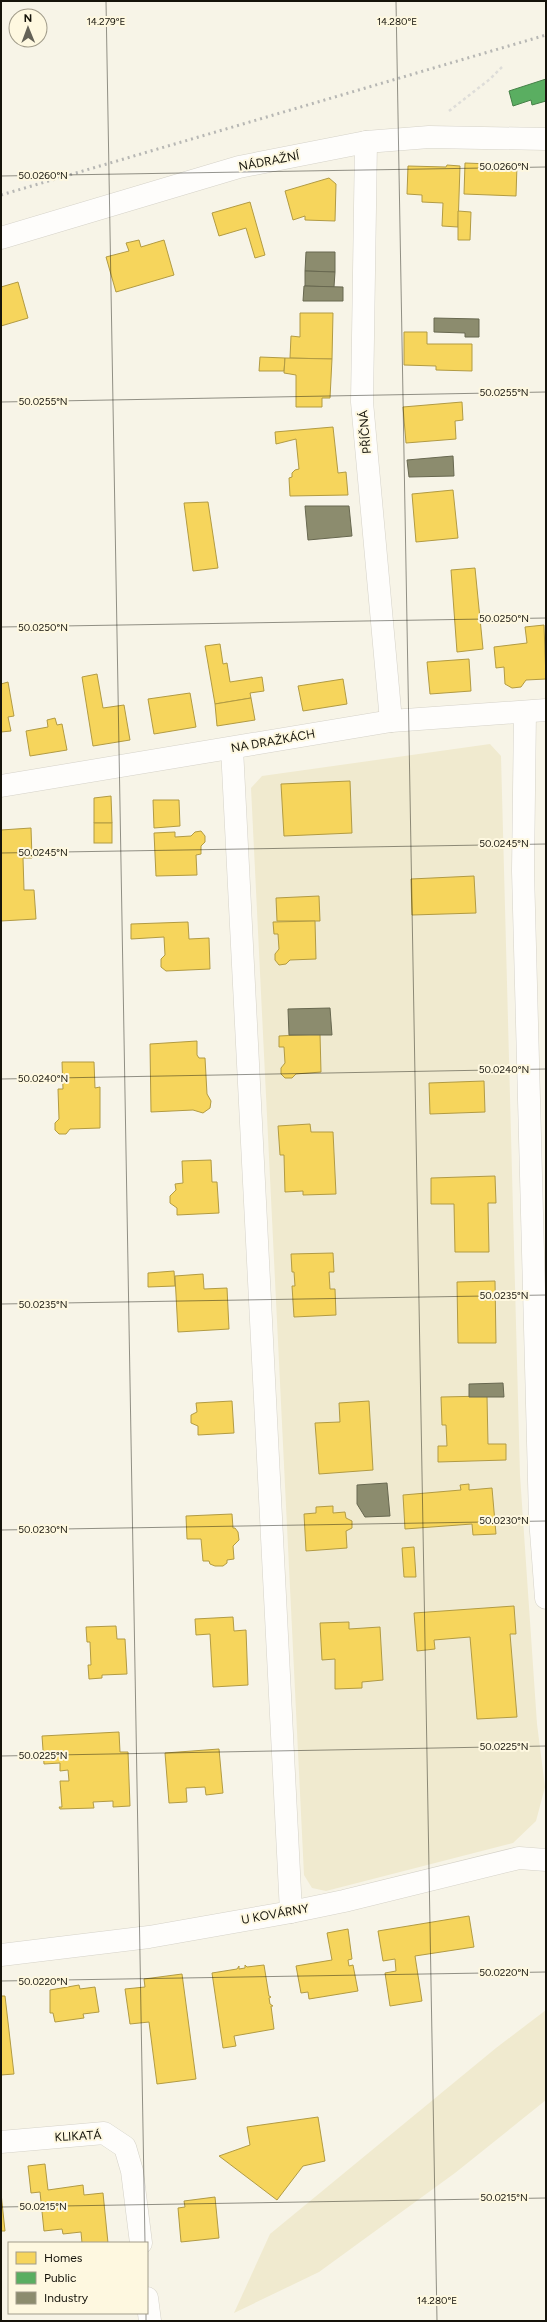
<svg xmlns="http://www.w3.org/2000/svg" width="547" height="2322" viewBox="0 0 547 2322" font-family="Figtree,sans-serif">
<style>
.green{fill:#f0eacf}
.homes{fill:#f6d55c;stroke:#b29b43}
.public{fill:#5aae61;stroke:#458047}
.industry{fill:#8c8c6e;stroke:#686850}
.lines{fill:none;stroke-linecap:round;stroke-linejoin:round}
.street-casing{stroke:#d5d2c8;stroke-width:23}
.path{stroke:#deddd9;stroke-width:2.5;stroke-dasharray:3 3;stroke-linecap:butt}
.street{stroke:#fefdfb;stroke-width:22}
.rail{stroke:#b7b7b4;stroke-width:3;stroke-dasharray:2 4;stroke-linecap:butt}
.ticks{fill:none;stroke:#15130a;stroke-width:1;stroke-opacity:0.45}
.labels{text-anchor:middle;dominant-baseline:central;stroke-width:4;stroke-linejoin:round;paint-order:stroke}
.street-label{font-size:12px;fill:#15130a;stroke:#fef8e0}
.ticks-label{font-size:10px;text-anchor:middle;fill:#15130a;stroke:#fef8e0;stroke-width:4;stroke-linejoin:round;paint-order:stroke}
</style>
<rect width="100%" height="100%" fill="#f7f4e7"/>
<g class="green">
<polygon points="490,744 501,756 520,1475 537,1724 545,1787 536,1821 513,1843 326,1891 312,1888 304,1875 251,788 262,776"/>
<polygon points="546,2010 546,2100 455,2173 319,2272 234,2313 270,2234 496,2048"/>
</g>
<g class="homes">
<polygon points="465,163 517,165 516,196 464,194"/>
<polygon points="447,165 460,166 458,227 442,226 443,203 422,202 422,195 407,194 408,166 446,167"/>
<polygon points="329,178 336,184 335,221 305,220 305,216 293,220 285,191"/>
<polygon points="250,202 265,255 255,258 246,228 219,236 212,213"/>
<polygon points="458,211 471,212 470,240 458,240"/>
<polygon points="139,240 141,247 164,240 174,275 116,292 106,257 129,251 126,243"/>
<polygon points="18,282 28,318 1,326 1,287"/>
<polygon points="300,313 333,313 332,359 290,358 291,336 300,337"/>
<polygon points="404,332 427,332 427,344 472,344 472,371 436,370 436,366 404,365"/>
<polygon points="260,357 285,358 284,371 259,371"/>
<polygon points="285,358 332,359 330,398 322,398 322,407 296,407 296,375 284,373"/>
<polygon points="462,402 463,420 455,421 456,439 406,443 403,407"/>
<polygon points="333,427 338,473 346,472 348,495 290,496 289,478 292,477 292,473 295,470 299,469 296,439 276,444 275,432"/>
<polygon points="453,490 458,538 416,542 412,494"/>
<polygon points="208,502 218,568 193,571 184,503"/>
<polygon points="475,568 483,649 457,652 451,570"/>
<polygon points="544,625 546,679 526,680 521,687 512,688 505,684 504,667 496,668 494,647 527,643 525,627"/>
<polygon points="220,644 223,664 227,663 230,682 262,677 264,691 250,693 251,698 215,704 205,646"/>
<polygon points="469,659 471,691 430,694 427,662"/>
<polygon points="97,674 103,708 124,705 130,740 93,746 82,677"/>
<polygon points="343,679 347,704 303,711 298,686"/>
<polygon points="8,682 14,716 8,717 11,731 1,732 1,684"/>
<polygon points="190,693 196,727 154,734 148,699"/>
<polygon points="251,698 255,720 217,726 215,704"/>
<polygon points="55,718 57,725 62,724 67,750 30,756 26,731 48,727 47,720"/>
<polygon points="350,781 352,833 284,836 281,784"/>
<polygon points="111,796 112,823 94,823 94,798"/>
<polygon points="153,800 179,800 180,826 154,828"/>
<rect x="94" y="823" width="18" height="20"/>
<polygon points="31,828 32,858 23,858 24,890 34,890 36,919 1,921 1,830"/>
<polygon points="201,831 205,836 205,842 201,846 201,854 196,855 197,875 156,876 154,833 175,832 175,837 191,836 195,832"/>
<polygon points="474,876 476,913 412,915 411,879"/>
<polygon points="319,896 320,921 277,921 276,898"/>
<polygon points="315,921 316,959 290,960 286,964 279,965 275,960 275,954 279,949 278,934 274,934 273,922"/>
<polygon points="188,922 189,939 209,938 210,969 166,971 161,967 161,959 165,955 164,937 131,939 131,924"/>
<polygon points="320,1034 321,1072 296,1074 292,1078 285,1078 281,1074 281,1068 285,1063 284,1047 279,1047 279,1036"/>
<polygon points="197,1041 197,1055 199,1058 205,1058 207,1094 211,1101 210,1108 203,1113 193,1110 151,1112 150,1044"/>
<polygon points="62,1062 94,1062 95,1088 100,1087 100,1128 70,1129 66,1134 59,1134 55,1130 55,1123 59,1119 58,1089 63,1089"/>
<polygon points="484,1081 485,1112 430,1114 429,1083"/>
<polygon points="310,1124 311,1132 333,1132 336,1194 303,1195 303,1191 285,1192 284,1155 280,1155 278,1126"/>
<polygon points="211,1160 212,1182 217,1182 219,1213 177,1215 177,1208 170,1203 170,1196 176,1190 175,1184 183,1183 182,1161"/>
<polygon points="495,1176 496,1203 488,1203 489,1252 455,1252 454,1204 431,1204 431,1178"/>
<polygon points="333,1253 334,1272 329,1272 330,1289 335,1289 336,1315 294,1317 292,1286 295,1286 294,1272 292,1272 291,1254"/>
<polygon points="174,1271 175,1286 148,1287 148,1273"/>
<polygon points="203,1274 204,1289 227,1288 229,1329 178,1332 175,1276"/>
<polygon points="495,1281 496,1343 458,1343 457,1282"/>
<polygon points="487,1396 488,1444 506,1444 506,1460 438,1462 438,1446 447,1446 446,1425 442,1425 441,1397"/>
<polygon points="232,1401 234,1433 198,1435 198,1426 191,1423 191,1415 197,1412 196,1403"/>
<polygon points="369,1401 373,1470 319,1474 315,1423 340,1422 339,1403"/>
<polygon points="469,1484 469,1490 492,1488 496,1534 473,1535 472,1524 405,1529 403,1495 461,1490 460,1485"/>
<polygon points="333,1506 333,1513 345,1512 346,1518 352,1521 352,1528 346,1531 347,1548 306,1551 304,1514 316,1513 316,1507"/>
<polygon points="232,1514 233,1528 235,1528 238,1532 239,1540 233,1546 234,1559 227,1560 227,1563 223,1566 215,1566 210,1564 209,1561 203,1561 201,1539 187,1539 186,1516"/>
<polygon points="414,1547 416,1577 404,1577 402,1548"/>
<polygon points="514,1606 516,1634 510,1634 517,1717 477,1719 470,1637 434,1640 435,1649 417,1651 414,1613"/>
<polygon points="233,1617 234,1631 246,1630 248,1685 213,1687 210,1634 196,1635 195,1619"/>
<polygon points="349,1622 349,1629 380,1627 383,1680 362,1682 362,1688 335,1689 335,1659 322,1660 320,1623"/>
<polygon points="116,1626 117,1639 125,1639 127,1674 102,1675 102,1678 89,1679 88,1665 91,1665 90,1642 87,1642 86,1627"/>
<polygon points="119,1732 120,1752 128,1752 130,1806 113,1807 113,1801 93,1802 94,1808 60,1809 59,1807 62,1807 60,1781 69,1781 68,1770 60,1771 60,1763 44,1764 42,1736"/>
<polygon points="219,1749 223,1793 206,1795 205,1787 186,1788 187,1802 169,1803 165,1753"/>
<polygon points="469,1916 474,1947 415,1956 422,2001 390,2006 385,1973 396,1971 395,1959 383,1961 378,1931"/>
<polygon points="348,1929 352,1959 348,1960 349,1966 353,1965 358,1991 309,1999 308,1992 301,1993 296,1966 332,1960 327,1933"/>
<polygon points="245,1965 247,1967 264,1965 269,1996 271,1997 269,1998 270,2004 273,2006 271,2006 274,2029 234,2036 236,2046 223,2048 212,1973 237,1969 239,1966 239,1969 245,1968"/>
<polygon points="182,1974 196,2079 157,2084 149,2022 130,2024 125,1989 145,1987 144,1979"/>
<polygon points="79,1985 80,1989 95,1987 99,2012 83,2014 84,2018 55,2022 53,2013 50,2013 50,1990"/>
<polygon points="1,1996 5,1996 14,2074 1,2075"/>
<polygon points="318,2117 325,2161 303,2166 277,2200 219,2156 250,2145 247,2127"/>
<polygon points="45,2164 48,2190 83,2185 84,2195 103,2193 108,2243 82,2243 81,2232 63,2234 62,2229 44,2231 40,2192 31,2193 28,2166"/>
<polygon points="1,2193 5,2231 1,2231"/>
<polygon points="215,2197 219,2238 181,2242 178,2208 185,2207 184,2201"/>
</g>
<polygon class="public" points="546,79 546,101 532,105 531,100 513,106 509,91"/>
<g class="industry">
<polygon points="306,252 335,252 335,272 305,271"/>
<polygon points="305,271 335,272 334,287 305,286"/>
<polygon points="304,286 343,287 343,301 303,301"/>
<polygon points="434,318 479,319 479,337 465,337 465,333 434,332"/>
<polygon points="453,456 454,476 409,477 407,460"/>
<polygon points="305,506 349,506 352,536 308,540"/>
<polygon points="330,1008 332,1035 289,1035 288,1009"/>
<polygon points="503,1383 504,1397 469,1397 469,1384"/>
<polygon points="387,1483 390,1516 365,1517 357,1504 357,1485"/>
</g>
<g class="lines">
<defs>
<g id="street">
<polyline points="366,142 362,402 391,721"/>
<polyline points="1,238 239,167 366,142 429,137 546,139"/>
<polyline points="525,712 523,871 540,1518 546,1598"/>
<polyline points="232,748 291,1912"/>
<polyline points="1,786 391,721 546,710"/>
<polyline points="1,1955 149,1937 291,1912 344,1901 519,1858 546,1860"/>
<polyline points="1,2142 104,2133 125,2147 132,2171 141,2243"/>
<polyline points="147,2298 150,2321"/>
</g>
</defs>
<use href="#street" class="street-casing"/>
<polyline class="path" points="449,111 490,79 502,67"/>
<use href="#street" class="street"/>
<polyline class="rail" points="1,195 546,35"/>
</g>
<path class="ticks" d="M106,1L145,2243M396,1L437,2321M1,176L546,167M1,402L546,392M1,627L546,618M1,853L546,844M1,1079L546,1069M1,1304L546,1295M1,1530L546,1521M1,1756L546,1746M1,1981L546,1972M1,2207L546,2198M146,2313V2321"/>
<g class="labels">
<g class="street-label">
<text transform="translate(269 161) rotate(-11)">NÁDRAŽNÍ</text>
<text transform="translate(365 432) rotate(-95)">PŘÍČNÁ</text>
<text transform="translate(273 741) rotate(-10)">NA DRAŽKÁCH</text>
<text transform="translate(275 1914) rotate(-10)">U KOVÁRNY</text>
<text transform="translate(78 2136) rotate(-3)">KLIKATÁ</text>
</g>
</g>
<g class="ticks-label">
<text x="106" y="25">14.279°E</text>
<text x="397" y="25">14.280°E</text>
<text x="504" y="170">50.0260°N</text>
<text x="43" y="179">50.0260°N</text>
<text x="504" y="396">50.0255°N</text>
<text x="43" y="405">50.0255°N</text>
<text x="504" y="622">50.0250°N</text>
<text x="43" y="631">50.0250°N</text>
<text x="504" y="847">50.0245°N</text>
<text x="43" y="856">50.0245°N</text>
<text x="504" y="1073">50.0240°N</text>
<text x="43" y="1082">50.0240°N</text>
<text x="504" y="1299">50.0235°N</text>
<text x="43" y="1308">50.0235°N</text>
<text x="504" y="1524">50.0230°N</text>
<text x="43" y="1533">50.0230°N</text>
<text x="504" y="1750">50.0225°N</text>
<text x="43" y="1759">50.0225°N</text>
<text x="504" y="1976">50.0220°N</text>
<text x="43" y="1985">50.0220°N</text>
<text x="504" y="2201">50.0215°N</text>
<text x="43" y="2210">50.0215°N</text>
<text x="437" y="2304">14.280°E</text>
</g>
<rect width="547" height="2322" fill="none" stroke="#15130a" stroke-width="4"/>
<rect x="8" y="2242" width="140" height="72" fill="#fef8e0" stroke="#a19c8a"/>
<rect x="16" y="2252" width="20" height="12" fill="#f6d55c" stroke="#a19c8a"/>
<text x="44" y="2262" font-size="12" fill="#15130a">Homes</text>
<rect x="16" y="2272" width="20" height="12" fill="#5aae61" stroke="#a19c8a"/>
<text x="44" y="2282" font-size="12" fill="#15130a">Public</text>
<rect x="16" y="2292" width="20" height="12" fill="#8c8c6e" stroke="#a19c8a"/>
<text x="44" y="2302" font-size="12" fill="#15130a">Industry</text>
<g transform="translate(28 28) rotate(359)"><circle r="19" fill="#fef8e0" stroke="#a19c8a"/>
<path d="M0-3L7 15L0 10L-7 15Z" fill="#646257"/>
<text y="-6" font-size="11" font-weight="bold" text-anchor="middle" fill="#15130a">N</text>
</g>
</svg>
